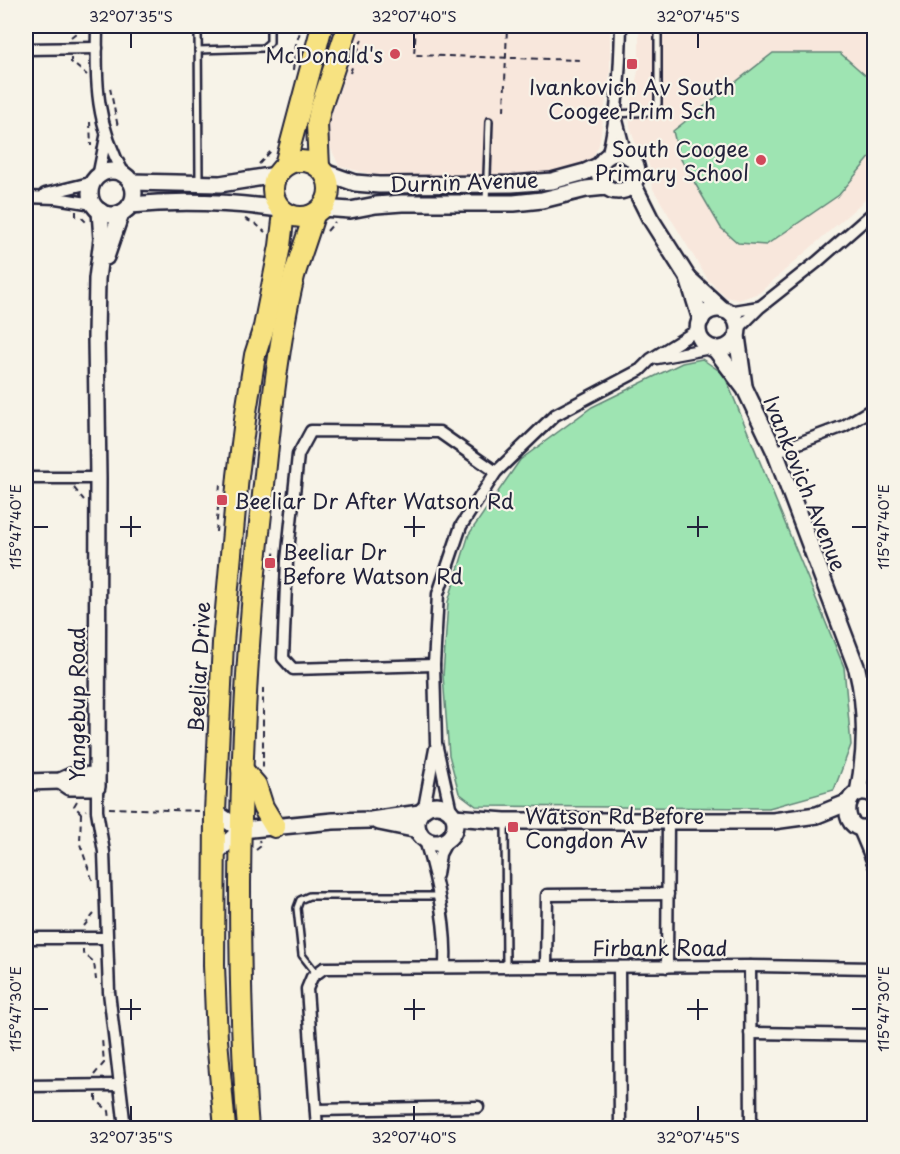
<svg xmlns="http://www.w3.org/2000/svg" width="900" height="1154" viewBox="0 0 900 1154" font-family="'Playpen Sans',sans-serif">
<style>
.built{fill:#f8e7dc}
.green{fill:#9ee4b2;stroke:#608376;stroke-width:1.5}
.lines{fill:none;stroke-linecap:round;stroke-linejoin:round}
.lane-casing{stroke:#22223b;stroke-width:10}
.street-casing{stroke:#22223b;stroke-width:15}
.secondary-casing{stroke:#22223b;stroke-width:20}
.highway-casing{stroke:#22223b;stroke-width:24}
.path{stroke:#22223b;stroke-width:2;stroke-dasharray:6 4.5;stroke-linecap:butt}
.lane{stroke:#f7f3e8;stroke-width:5}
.street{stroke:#f7f3e8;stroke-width:10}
.secondary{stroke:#f7f3e8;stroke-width:15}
.highway{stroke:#f7e281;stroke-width:20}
.ticks{fill:none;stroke:#22223b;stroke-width:2}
.poi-dot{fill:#d1495b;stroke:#f7f3e8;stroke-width:2}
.labels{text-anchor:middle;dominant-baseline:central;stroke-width:4.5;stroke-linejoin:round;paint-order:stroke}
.poi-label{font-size:21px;fill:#22223b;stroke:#f7f3e8;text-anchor:start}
.street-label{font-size:21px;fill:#22223b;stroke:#f7f3e8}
.neatline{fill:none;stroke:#22223b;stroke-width:2}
.ticks-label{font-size:15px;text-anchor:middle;fill:#22223b}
</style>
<rect width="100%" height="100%" fill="#f7f3e8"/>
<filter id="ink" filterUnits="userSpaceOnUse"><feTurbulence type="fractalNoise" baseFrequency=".0167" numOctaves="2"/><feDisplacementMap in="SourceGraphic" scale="12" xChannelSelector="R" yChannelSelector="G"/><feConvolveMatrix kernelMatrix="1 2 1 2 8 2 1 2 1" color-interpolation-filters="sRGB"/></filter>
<g filter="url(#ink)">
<g class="built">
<polygon points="359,26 610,26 610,74 599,145 591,161 565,170 508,177 377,176 339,166 327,140 328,124 346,72"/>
<polygon points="639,26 874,26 874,192 759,293 739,300 726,297 708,280 653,189 649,165 645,155 635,143 630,126 629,112 639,67"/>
</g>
<g class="green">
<polygon points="773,53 840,53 873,82 874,94 874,139 872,155 839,195 766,245 738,243 721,228 679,156 673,131"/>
<polygon points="702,359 724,374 844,667 851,745 834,790 769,808 476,806 459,793 449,755 443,676 448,602 469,534 520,460 592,407 682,363"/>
</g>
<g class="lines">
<defs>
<g id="lane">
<polyline points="198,26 199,181"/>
<polyline points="198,50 263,48 270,42 270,26"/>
<polyline points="616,114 652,112 658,104 658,26"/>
<polyline points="486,202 489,121"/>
<polyline points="505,824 506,966"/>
<polyline points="316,973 302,955 297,908 300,900 309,896 439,896"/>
</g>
<g id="street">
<path d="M97,26C96,84 95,123 125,176"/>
<polyline points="26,49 97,48"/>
<polyline points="617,120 626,155"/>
<path d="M607,157C618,113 620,70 621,26"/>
<polyline points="98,177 106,137"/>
<polyline points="45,194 94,182"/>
<polyline points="26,197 56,198 93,204"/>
<polyline points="728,312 759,307"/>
<polyline points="738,329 760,307 817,262 874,212"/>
<polyline points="657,358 711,348"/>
<polyline points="775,452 844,426 874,408"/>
<polyline points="26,478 98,478"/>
<polyline points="434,665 293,669 283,658 287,561 298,455 311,431 439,432 496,472"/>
<polyline points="97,787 97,811 104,852 109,992 125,1128"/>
<polyline points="424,808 435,749"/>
<polyline points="451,811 436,743 434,665 438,594 461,526 496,472 555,415 640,370 651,359 699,329"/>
<polyline points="858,827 874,865"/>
<path d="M425,840C437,880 447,924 445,966"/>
<polyline points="437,875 440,854 448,839"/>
<polyline points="26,938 106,938"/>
<polyline points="546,966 547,895 668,894"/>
<polyline points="750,966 751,1128"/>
<polyline points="619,967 620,1128"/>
<polyline points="667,967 668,820"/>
<polyline points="750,1033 874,1035"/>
<polyline points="26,1086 119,1085"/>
<polyline points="316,1110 478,1107"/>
<polyline points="317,1128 307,989 312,977 324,968 750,966 874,968"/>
</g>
<g id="secondary">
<circle cx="618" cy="172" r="19"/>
<circle cx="112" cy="193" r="22"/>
<polyline points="324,172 355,183 379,185 512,184 552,181 585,172 600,165"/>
<polyline points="131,182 220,184 276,175"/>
<polyline points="633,184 650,218 688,278 701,320"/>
<path d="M130,205C181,200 230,202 280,209"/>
<polyline points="322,208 350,210 376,205 402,203 514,203 542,200 586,189 606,187"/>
<polyline points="106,257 121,213"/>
<polyline points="688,278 723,310"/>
<circle cx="718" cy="329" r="20"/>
<polyline points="737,336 744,386"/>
<path d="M715,349L745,389L775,452L857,669C867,709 866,753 858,793"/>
<polyline points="60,781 69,787 97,787 98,478 96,337 97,279 102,239 100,211"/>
<polyline points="26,782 60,781 71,776 97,775"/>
<path d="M874,795C839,777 839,843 874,825"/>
<circle cx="436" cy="824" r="19"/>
<polyline points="215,812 241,830 333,821 371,820 420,813"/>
<polyline points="454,817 505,821 773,821 817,815 849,802"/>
<polyline points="379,822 418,830"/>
<polyline points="215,854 241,830"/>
</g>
<g id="highway">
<circle cx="301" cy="189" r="28"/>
<polyline points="285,165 322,26"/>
<polyline points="319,167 317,124 320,110 348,26"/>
<polyline points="242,769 256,785 263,807 275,827"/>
<polyline points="225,1128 217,1040 214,965 215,812 223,643 238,476 246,412 255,355 264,327 280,246 284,212"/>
<path d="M248,1128C241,1047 240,965 240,884C241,760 247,637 261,514C269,437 276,352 294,276C300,256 308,235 314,215"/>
</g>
</defs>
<use href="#lane" class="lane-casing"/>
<use href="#street" class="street-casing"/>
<use href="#secondary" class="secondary-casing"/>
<use href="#highway" class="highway-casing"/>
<g class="path">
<polyline points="416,26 414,55 580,60"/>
<polyline points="71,37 85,26"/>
<polyline points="71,58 71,62 87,75"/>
<polyline points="293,70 296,44 302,26"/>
<polyline points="350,73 362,39"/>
<polyline points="110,88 118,127"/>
<polyline points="504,111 507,26"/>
<polyline points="90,122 91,146"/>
<polyline points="259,164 271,151"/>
<polyline points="76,211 76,216 82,218 87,223"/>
<polyline points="245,219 256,224 265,232"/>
<polyline points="327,231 335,222"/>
<polyline points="74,488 84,500"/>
<polyline points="216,532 220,484"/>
<polyline points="272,569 275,548"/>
<polyline points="263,688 263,770"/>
<polyline points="77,801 74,806 81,813 86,810"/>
<polyline points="109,808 200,811"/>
<polyline points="81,813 80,844 93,882"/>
<polyline points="256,850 261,846 259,840"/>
<polyline points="84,926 94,914"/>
<polyline points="83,949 83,953 94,962 96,980"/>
<polyline points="94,1075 104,1063 102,1039"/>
<polyline points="96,1095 96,1100 109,1111 111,1128"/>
</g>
<use href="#lane" class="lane"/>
<use href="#street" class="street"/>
<use href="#secondary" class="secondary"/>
<use href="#highway" class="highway"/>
</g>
</g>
<path class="ticks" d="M131,33V48M414,33V48M698,33V48M131,516V537M414,516V537M698,516V537M33,527H48M120,527H141M404,527H425M687,527H708M852,527H867M131,999V1020M414,999V1020M698,999V1020M33,1009H48M120,1009H141M404,1009H425M687,1009H708M852,1009H867M131,1106V1121M414,1106V1121M698,1106V1121"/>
<g class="poi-dot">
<circle cx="395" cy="54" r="6"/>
<rect x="626" y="58" width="12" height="12" rx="3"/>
<circle cx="761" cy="160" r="6"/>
<rect x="216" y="494" width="12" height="12" rx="3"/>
<rect x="264" y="557" width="12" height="12" rx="3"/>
<rect x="507" y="821" width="12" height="12" rx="3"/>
</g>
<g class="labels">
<g class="poi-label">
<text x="383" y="54" text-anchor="end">McDonald's</text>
<text x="632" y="86" text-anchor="middle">Ivankovich Av South<tspan x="632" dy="24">Coogee Prim Sch</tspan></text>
<text x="749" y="148" text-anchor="end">South Coogee<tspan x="749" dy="24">Primary School</tspan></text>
<text x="234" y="500">Beeliar Dr After Watson Rd</text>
<text x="282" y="551">Beeliar Dr<tspan x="282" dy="24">Before Watson Rd</tspan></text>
<text x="525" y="815">Watson Rd Before<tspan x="525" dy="24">Congdon Av</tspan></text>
</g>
<g class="street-label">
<text transform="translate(464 181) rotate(-2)">Durnin Avenue</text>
<text transform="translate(806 483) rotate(68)">Ivankovich Avenue</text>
<text transform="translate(198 667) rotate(-87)">Beeliar Drive</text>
<text transform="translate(76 704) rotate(-90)">Yangebup Road</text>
<text x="660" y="947">Firbank Road</text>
</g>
</g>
<rect width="900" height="1154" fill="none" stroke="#f7f3e8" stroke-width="66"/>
<rect x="33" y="33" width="834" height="1088" class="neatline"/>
<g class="ticks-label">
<text x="131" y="22">32°07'35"S</text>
<text x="414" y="22">32°07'40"S</text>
<text x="698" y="22">32°07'45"S</text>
<text transform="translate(884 527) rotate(-90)" y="5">115°47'40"E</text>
<text transform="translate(16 527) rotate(-90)" y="5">115°47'40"E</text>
<text transform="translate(16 1009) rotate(-90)" y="5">115°47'30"E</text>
<text transform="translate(884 1009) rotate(-90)" y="5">115°47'30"E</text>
<text x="131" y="1143">32°07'35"S</text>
<text x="414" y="1143">32°07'40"S</text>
<text x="698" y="1143">32°07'45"S</text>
</g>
</svg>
